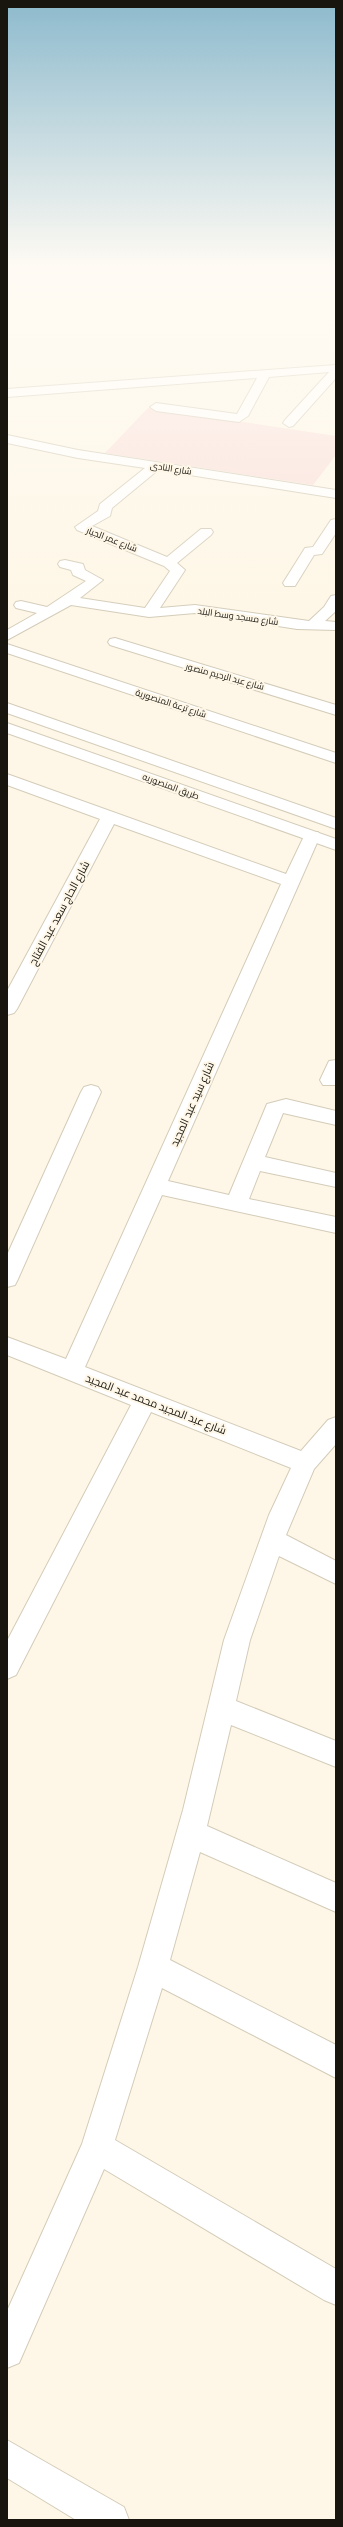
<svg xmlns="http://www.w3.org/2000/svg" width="343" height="2527" viewBox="0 0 343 2527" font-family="'PT Sans Narrow',Cairo,sans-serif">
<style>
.green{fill:#fae0db}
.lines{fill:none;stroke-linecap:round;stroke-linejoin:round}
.minor-casing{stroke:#d4ccb9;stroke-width:2}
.major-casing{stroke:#d4ccb9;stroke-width:2}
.minor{fill:#fff;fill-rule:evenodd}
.major{fill:#fff;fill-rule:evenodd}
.labels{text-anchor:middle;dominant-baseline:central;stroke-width:4;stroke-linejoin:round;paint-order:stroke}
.far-street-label{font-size:9px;fill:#17150e;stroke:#fef7e7}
.street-label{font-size:11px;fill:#17150e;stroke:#fef7e7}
</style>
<rect width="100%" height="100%" fill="#fef7e7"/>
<polygon class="green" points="148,408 336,436 336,455 313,485 105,453"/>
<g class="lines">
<defs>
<g id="minor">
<polygon points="336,365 336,378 293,426 289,427 283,423 285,420 329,372 269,377 248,416 239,422 156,411 150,407 156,403 237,414 257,378 7,397 7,389"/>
<polygon points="7,435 78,450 336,490 336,498 158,470 112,508 110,516 92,526 167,557 201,529 211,529 213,532 211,535 177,563 185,570 160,608 195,605 309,621 324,607 331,596 336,595 336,611 325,621 336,622 336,630 297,629 195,613 149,617 71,605 7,640 7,630 37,613 16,608 14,605 16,602 21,601 47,607 86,581 73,575 71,570 60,567 58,564 60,561 65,560 83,564 85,570 103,580 80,598 145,608 170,571 164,566 77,530 75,527 98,511 100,504 145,468 78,458 7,443"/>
<polygon points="336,519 336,533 322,554 314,555 295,586 285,586 283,583 305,548 313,547 331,520"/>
<polygon points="115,638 336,705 336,715 110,645 108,642 110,639"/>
<polygon points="7,644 336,753 336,763 7,653"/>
<polygon points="7,774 286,874 306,832 318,832 320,836 168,1181 229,1195 267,1104 286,1099 336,1111 336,1125 283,1113 265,1157 336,1173 336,1187 260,1171 249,1199 336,1217 336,1233 162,1195 85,1367 301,1451 328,1420 336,1417 336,1444 314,1469 286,1535 336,1561 336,1584 279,1556 250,1640 236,1701 336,1741 336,1767 231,1725 207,1826 336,1883 336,1912 200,1852 170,1960 336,2045 336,2078 162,1988 115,2140 336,2269 336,2305 324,2300 104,2169 19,2363 7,2368 7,2311 82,2144 138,1967 183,1810 224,1640 269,1515 291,1468 151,1412 16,1675 7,1679 7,1641 131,1405 7,1355 7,1337 66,1359 281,884 114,824 17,1009 14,1013 7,1015 7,991 100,819 7,785"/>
<polygon points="336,1060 336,1085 323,1085 320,1080 329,1061"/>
<polygon points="91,1085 98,1087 101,1092 18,1279 15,1285 7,1287 7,1255 81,1092 84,1087"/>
<polygon points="7,2440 124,2507 129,2520 76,2520 7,2478"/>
</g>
<g id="major">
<polygon points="7,703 336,818 336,829 7,713"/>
<polygon points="7,723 336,839 336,850 7,733"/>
</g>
</defs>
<use href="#minor" class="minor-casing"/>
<use href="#major" class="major-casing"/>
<use href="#minor" class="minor"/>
<use href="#major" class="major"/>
</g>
<linearGradient id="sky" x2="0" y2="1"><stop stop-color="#8dbacd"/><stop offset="0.43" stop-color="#fffbf4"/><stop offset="1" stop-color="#fffbf4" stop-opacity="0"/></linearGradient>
<rect width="343" height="622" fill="url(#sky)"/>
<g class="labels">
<g class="far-street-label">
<text transform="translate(171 468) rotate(9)">شارع النادى</text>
<text transform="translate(112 539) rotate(21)">شارع عمر الجيار</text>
<text transform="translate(238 616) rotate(8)">شارع مسجد وسط البلد</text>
<text transform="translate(225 676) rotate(15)">شارع عبد الرحيم منصور</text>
<text transform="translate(171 703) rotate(18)">شارع ترعة المنصورية</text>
<text transform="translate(171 786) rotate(20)">طريق المنصوريه</text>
</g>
<g class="street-label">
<text transform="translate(59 913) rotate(-62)">شارع الحاج سعد عبد الفتاح</text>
<text transform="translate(192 1104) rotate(-66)">شارع سيد عبد المجيد</text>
<text transform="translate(156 1404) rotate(21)">شارع عبد المجيد محمد عبد المجيد</text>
</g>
</g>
<rect width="343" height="2527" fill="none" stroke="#17150e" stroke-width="16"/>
</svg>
